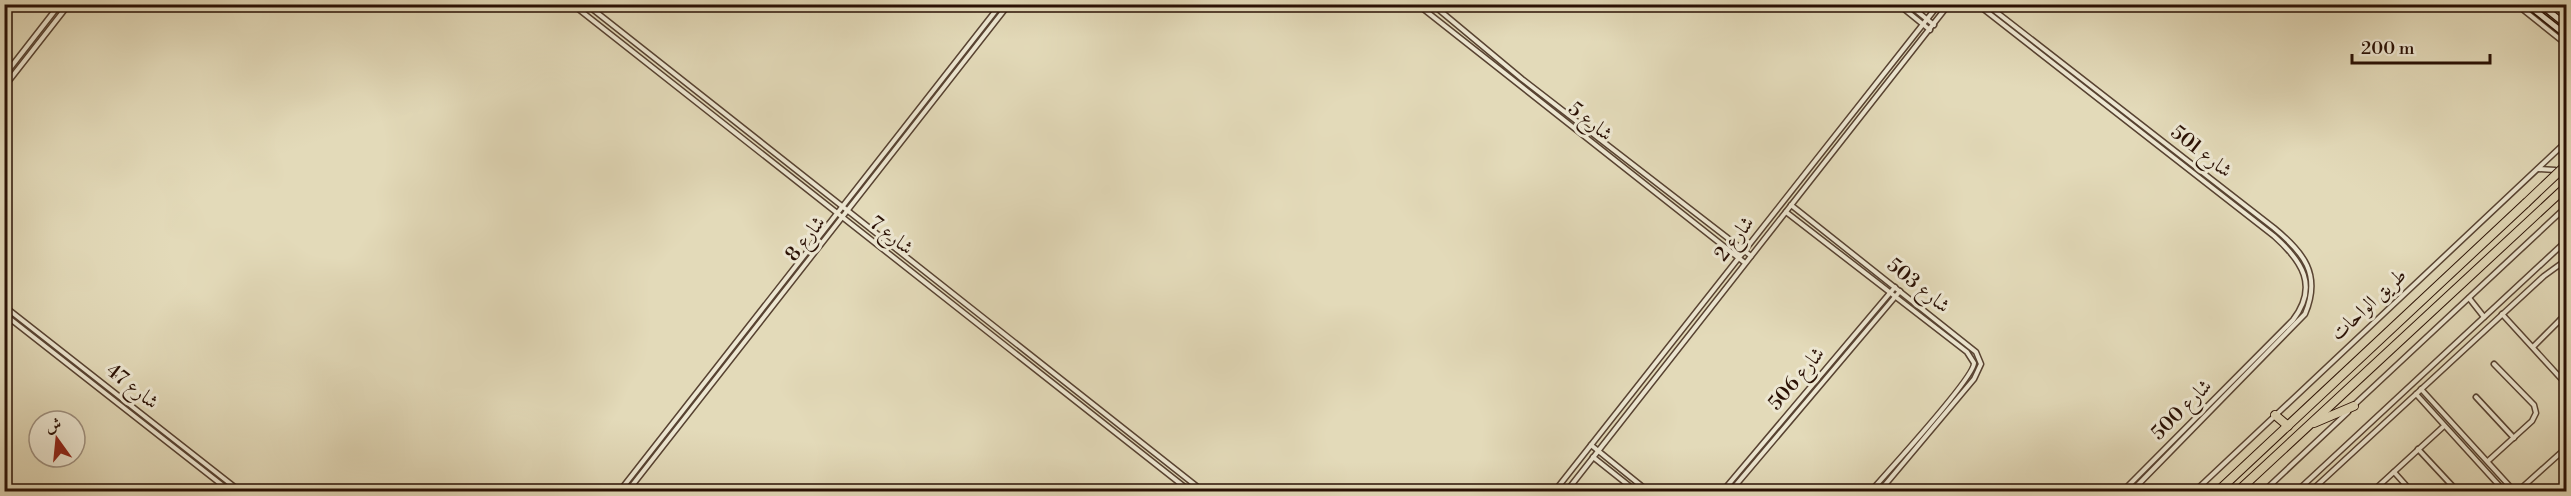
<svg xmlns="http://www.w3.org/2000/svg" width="2571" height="496" viewBox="0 0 2571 496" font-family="'Libre Bodoni',Amiri,serif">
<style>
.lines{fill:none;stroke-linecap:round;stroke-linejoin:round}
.street-casing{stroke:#584332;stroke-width:7}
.secondary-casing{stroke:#2a1105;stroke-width:8}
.highway-casing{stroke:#2a1105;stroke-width:10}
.street{stroke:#ede7d2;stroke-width:4}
.secondary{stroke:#ede7d2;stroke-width:5}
.highway{stroke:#e3dab9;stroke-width:8}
.highway-bridge-casing{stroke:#2a1105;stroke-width:10;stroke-linecap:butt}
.highway-bridge{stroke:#e3dab9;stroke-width:8}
.labels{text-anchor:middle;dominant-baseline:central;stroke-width:6;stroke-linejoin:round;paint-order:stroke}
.street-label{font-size:20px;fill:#2a1105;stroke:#ede7d2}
</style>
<rect width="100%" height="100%" fill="#e3dab9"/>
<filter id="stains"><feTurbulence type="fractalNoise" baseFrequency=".00333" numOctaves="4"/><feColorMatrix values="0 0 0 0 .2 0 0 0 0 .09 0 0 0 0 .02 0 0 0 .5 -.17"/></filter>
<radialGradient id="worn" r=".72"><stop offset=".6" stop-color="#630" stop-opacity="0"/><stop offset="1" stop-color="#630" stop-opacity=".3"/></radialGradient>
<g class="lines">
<defs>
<g id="street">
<polyline points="572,4 1191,492"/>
<polyline points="586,4 1204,492"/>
<polyline points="1417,4 1745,263"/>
<polyline points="1432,4 1522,79 1751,256"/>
<polyline points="1898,4 1930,30"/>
<polyline points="1908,4 1934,25"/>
<path d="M1977,4L2274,236C2302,261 2319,286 2293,320L2122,492"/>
<path d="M1986,4L2274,228C2303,252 2322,274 2305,314L2131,492"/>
<polyline points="2516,4 2566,44"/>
<polyline points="4,76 60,4"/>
<polyline points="4,87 69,4"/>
<polyline points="2538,169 2555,170 2566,180"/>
<polyline points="1791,205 1976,352 1981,364 1974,379 1879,492"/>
<path d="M1786,212L1967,352L1974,363C1975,377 1886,474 1870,492"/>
<polyline points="2469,298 2484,317"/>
<polyline points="4,306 241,492"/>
<polyline points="4,314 231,492"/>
<polyline points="2502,314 2566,384"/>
<polyline points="2560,320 2566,326"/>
<polyline points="2533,347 2566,314"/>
<polyline points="2421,389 2515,492"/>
<polyline points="2416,394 2505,492"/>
<polyline points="2476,397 2514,438"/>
<polyline points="2353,406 2566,207"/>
<polyline points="1591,445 1649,492"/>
<polyline points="2418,449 2458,492"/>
<polyline points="1593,457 1637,492"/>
<polyline points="2488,461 2532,421 2536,413 2534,405 2494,364"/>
<polyline points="2394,472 2412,492"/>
<polyline points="619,492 1001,4"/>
<polyline points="627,492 1009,4"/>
<polyline points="1554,492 1939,4"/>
<polyline points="1566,492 1949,4"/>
<polyline points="1722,492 1895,287"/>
<polyline points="1730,492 1900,291"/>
<polyline points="2194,492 2566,142"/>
<polyline points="2263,492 2348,412"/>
<polyline points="2296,492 2566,241"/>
<polyline points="2310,492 2544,276 2566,260"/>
<polyline points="2372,492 2444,426"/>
<polyline points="2517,492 2566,448"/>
</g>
<g id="secondary">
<polyline points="2527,4 2566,35"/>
<polyline points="2540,4 2566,25"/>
</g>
<g id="highway">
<polyline points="2556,4 2566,13"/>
<polyline points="2275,415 2288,426"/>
<polyline points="2314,423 2354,406"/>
<polyline points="2217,492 2526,203"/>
<polyline points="2237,492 2566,187"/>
</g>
</defs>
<use href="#street" class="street-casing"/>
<use href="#secondary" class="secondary-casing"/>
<use href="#highway" class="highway-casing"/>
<use href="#street" class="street"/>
<use href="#secondary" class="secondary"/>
<use href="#highway" class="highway"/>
<defs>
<polyline id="highway-bridge" points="2526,203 2566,165"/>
</defs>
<use href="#highway-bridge" class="highway-bridge-casing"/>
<use href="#highway-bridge" class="highway-bridge"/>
</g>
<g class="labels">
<g class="street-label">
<text transform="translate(1590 122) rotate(38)">شارع 5</text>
<text transform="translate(2201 152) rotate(38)">شارع 501</text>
<text transform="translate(891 236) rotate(38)">شارع 7</text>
<text transform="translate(806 239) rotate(-52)">شارع 8</text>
<text transform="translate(1735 239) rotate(-52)">شارع 2</text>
<text transform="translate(1918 286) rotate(39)">شارع 503</text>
<text transform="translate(2369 305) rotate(-43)">طريق الواحات</text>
<text transform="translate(1797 379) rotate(-50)">شارع 506</text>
<text transform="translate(132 387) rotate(38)">شارع 47</text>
<text transform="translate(2182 410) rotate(-45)">شارع 500</text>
</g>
</g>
<rect width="2571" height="496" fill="none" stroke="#e3dab9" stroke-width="24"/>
<rect x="6" y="6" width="2559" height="484" fill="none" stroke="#2a1105" stroke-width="3"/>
<rect x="12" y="12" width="2547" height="472" fill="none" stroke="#2a1105" stroke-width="1.5"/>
<g transform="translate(57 439) rotate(345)"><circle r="28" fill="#ede7d2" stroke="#9f9180" stroke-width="1.5"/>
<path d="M0-4.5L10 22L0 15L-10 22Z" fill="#8f2418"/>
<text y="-9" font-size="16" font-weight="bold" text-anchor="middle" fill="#2a1105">ش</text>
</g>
<path d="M2352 54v9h138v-9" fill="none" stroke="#2a1105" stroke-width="3"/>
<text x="2361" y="54" font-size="18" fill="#2a1105" stroke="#ede7d2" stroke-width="4.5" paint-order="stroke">200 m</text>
<rect width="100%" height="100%" filter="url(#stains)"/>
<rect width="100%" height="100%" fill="url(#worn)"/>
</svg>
